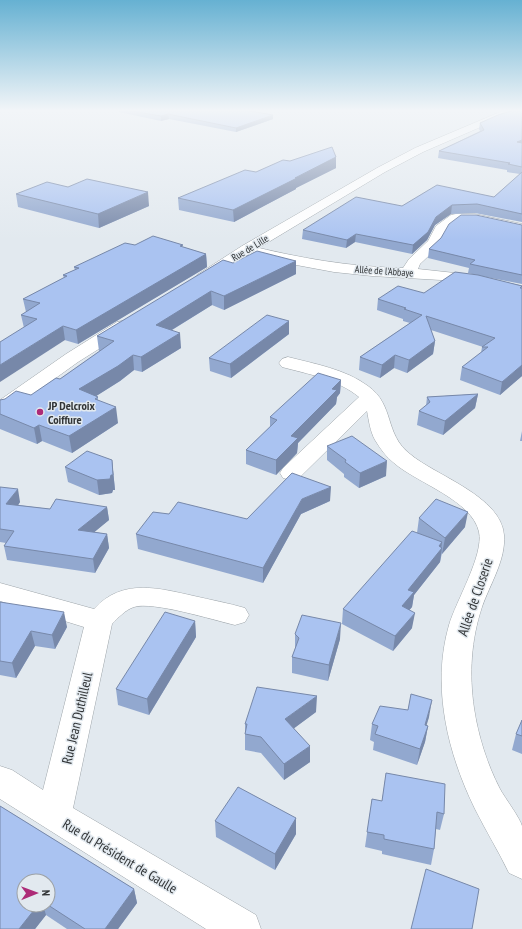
<svg xmlns="http://www.w3.org/2000/svg" width="522" height="929" viewBox="0 0 522 929" font-family="'PT Sans Narrow',sans-serif">
<style>
.lines{fill:none;stroke-linecap:round;stroke-linejoin:round}
.minor-casing{stroke:#9ea5aa;stroke-width:1}
.major-casing{stroke:#9ea5aa;stroke-width:1}
.minor{fill:#fff;fill-rule:evenodd}
.major{fill:#fff;fill-rule:evenodd}
.wall{fill:#92a8cf;fill-rule:evenodd}
.shaded-wall{fill:#7788a9}
.building{fill:#aac3f1;stroke:#7788a9}
.poi-dot{fill:#ad2b77;stroke:#e2e9ef;stroke-width:1.5}
.labels{text-anchor:middle;dominant-baseline:central;stroke-width:3;stroke-linejoin:round;paint-order:stroke}
.far-street-label{font-size:10px;fill:#323537;stroke:#e2e9ef}
.poi-label{font-size:12px;font-weight:bold;fill:#323537;stroke:#e2e9ef;text-anchor:start}
.near-street-label{font-size:14px;fill:#323537;stroke:#e2e9ef}
</style>
<rect width="100%" height="100%" fill="#e2e9ef"/>
<g class="lines">
<defs>
<g id="minor">
<path d="M456,214H475L522,224V232L475,222H459L447,231L439,246L420,264L418,269L464,274L522,286V296L476,285L441,280L372,276L334,272L291,264L242,252L240,249L242,246L247,245C299,258 350,267 403,268L409,259L428,241L436,226L451,215Z"/>
<path d="M288,357C315,364 345,369 368,386C395,405 384,434 410,454C436,476 501,496 504,535C506,560 490,584 482,607C471,640 469,674 474,708C478,735 487,764 500,789C505,798 520,818 522,826C522,830 522,835 522,839C522,852 522,865 522,879L509,873C499,852 486,831 475,809C448,754 431,687 449,625C456,601 484,555 479,532C472,500 417,483 394,463C386,457 380,448 375,440C370,431 369,421 367,411L299,478L291,480L283,478L280,473L283,468L359,397C337,379 308,374 282,367L279,363L282,359Z"/>
<path d="M0,583L94,609C122,578 158,588 194,596C211,600 228,603 245,608L249,615L245,622L235,625C213,620 153,601 134,607C125,610 118,618 112,624L73,808L256,915L261,929H206L0,799V766L12,770L43,790L84,627L0,601Z"/>
</g>
<g id="major">
<polygon points="505,110 517,110 515,112 423,152 385,172 252,252 207,281 202,283 197,281 194,278 197,275 242,246 377,168 415,148"/>
<polygon points="123,321 129,322 132,326 129,330 78,362 7,413 0,415 0,400 66,354 117,322"/>
</g>
</defs>
<use href="#minor" class="minor-casing"/>
<use href="#major" class="major-casing"/>
<use href="#minor" class="minor"/>
<use href="#major" class="major"/>
</g>
<g class="wall">
<polygon points="119,110 245,110 273,119 236,132 169,119 161,121 119,112"/>
<polygon points="522,110 522,222 475,213 451,214 435,225 427,240 412,254 355,242 346,248 302,239 303,230 402,206 494,197 520,174 507,172 507,170 438,158 439,151 480,131 479,129 480,123"/>
<polygon points="336,157 336,168 296,188 296,189 234,222 179,210 178,198 290,161"/>
<polygon points="68,187 149,206 99,228 18,207 16,194"/>
<polygon points="522,225 522,284 481,276 522,286 522,376 500,395 460,380 462,367 481,353 482,347 483,347 431,330 435,341 433,354 407,373 394,368 380,378 359,370 360,357 410,323 403,321 403,319 377,310 378,299 424,293 476,275 468,273 469,268 428,258 429,249"/>
<polygon points="135,245 183,247 206,254 207,267 78,344 24,328 21,315 26,312 23,299 64,278 63,275 75,270 74,267"/>
<polygon points="296,261 296,274 224,310 212,305 172,330 181,348 142,372 134,370 120,381 96,396 98,397 98,400 118,423 72,453 42,441 37,444 0,429 0,400 31,395 60,379 100,351 99,351 97,336 233,263"/>
<polygon points="289,321 289,334 231,378 210,371 209,358"/>
<polygon points="341,380 340,393 337,397 336,404 298,443 297,453 276,475 246,464 246,450 270,427 270,417"/>
<polygon points="478,394 475,408 443,435 417,425 419,411 426,406 427,397"/>
<polygon points="522,431 522,441 520,441"/>
<polygon points="327,446 386,476 359,488 344,477 344,474 327,460"/>
<polygon points="112,460 115,490 113,490 112,493 99,495 68,482 65,467"/>
<polygon points="0,487 20,502 18,505 50,509 107,507 109,520 94,532 107,534 109,548 95,573 7,560 4,546 6,543 0,542"/>
<polygon points="330,501 301,514 263,583 138,549 136,534 169,514 247,519"/>
<polygon points="419,518 465,527 442,554 442,553 440,562 414,595 412,607 409,610 412,628 393,651 342,624 343,609 417,533"/>
<polygon points="0,602 67,627 55,649 35,646 16,678 0,675"/>
<polygon points="195,621 196,637 149,715 118,705 116,689"/>
<polygon points="295,634 340,639 328,681 292,673 292,657 295,649"/>
<polygon points="316,712 294,728 310,762 284,780 261,753 245,750 245,724"/>
<polygon points="429,717 426,725 428,726 425,742 417,765 373,750 374,742 370,740 372,724"/>
<polygon points="522,720 522,754 512,750 516,734"/>
<polygon points="386,773 444,814 440,830 436,829 434,849 431,865 382,854 382,851 365,847 372,799 382,801"/>
<path d="M0,806L134,889L137,903L118,929H67L46,915L35,929H0ZM24,881H48V905H24Z"/>
<polygon points="296,818 296,834 275,870 216,837 215,821"/>
</g>
<g class="shaded-wall">
<polygon points="168,114 169,119 161,121 161,116"/>
<polygon points="273,115 273,119 236,132 236,128"/>
<polygon points="522,140 522,146 517,142"/>
<polygon points="336,157 336,168 296,188 296,189 234,222 233,210"/>
<polygon points="148,192 149,206 99,228 98,214"/>
<polygon points="452,205 451,214 435,225 427,240 412,254 413,245 436,217"/>
<polygon points="356,234 355,242 346,248 347,240"/>
<polygon points="206,254 207,267 78,344 76,330"/>
<polygon points="296,261 296,274 224,310 224,296"/>
<polygon points="211,291 212,305 157,339 156,325"/>
<polygon points="289,321 289,334 231,378 230,364"/>
<polygon points="63,326 65,340 0,382 0,365"/>
<polygon points="180,333 181,348 142,372 141,357"/>
<polygon points="435,341 433,354 407,373 409,360"/>
<polygon points="133,355 134,370 120,381 82,405 79,389"/>
<polygon points="395,355 394,368 380,378 382,365"/>
<polygon points="522,365 522,376 500,395 502,382"/>
<polygon points="341,380 340,393 337,397 336,404 298,443 297,453 276,475 276,460 291,436 332,389"/>
<polygon points="478,394 475,408 443,435 445,421"/>
<polygon points="116,407 118,423 72,453 69,436"/>
<polygon points="39,425 42,441 37,444 34,428"/>
<polygon points="112,460 115,490 113,490 112,493 99,495 97,480"/>
<polygon points="387,461 386,476 359,488 360,473"/>
<polygon points="331,487 330,501 301,514 263,583 263,568 302,499"/>
<polygon points="18,489 20,502 10,518 6,504"/>
<polygon points="107,507 109,520 80,544 78,530"/>
<polygon points="468,512 465,527 442,554 445,538"/>
<polygon points="107,534 109,548 95,573 93,559"/>
<polygon points="442,542 441,550 442,548 440,562 414,595 412,607 400,621 402,606 408,590"/>
<polygon points="64,612 67,627 55,649 52,635"/>
<polygon points="415,613 412,628 393,651 395,636"/>
<polygon points="195,621 196,637 149,715 147,699"/>
<polygon points="341,623 340,639 328,681 329,665"/>
<polygon points="31,631 35,646 16,678 12,663"/>
<polygon points="317,696 316,712 285,735 285,719"/>
<polygon points="432,700 429,717 422,741 425,725"/>
<polygon points="428,726 425,742 417,765 420,749"/>
<polygon points="310,746 310,762 284,780 284,764"/>
<polygon points="296,818 296,834 275,870 275,854"/>
<polygon points="134,889 137,903 118,929 105,929"/>
<polygon points="38,905 43,905 46,915 35,929 19,929"/>
</g>
<g class="building">
<polygon points="126,110 245,110 273,115 236,128 168,114 161,116"/>
<polygon points="514,110 522,110 522,140 517,142 522,143 522,167 508,164 510,163 439,151 484,130 480,123 498,115"/>
<polygon points="332,147 336,157 295,178 297,178 233,210 178,198 245,170 256,172 283,160 290,161"/>
<polygon points="522,172 522,214 477,204 452,205 436,217 428,232 413,245 356,234 347,240 303,230 356,197 402,206 437,185 494,197"/>
<polygon points="87,179 148,192 98,214 16,194 47,182 68,187"/>
<polygon points="461,215 476,215 522,225 522,275 470,264 475,260 429,249 441,238 449,224"/>
<polygon points="153,236 183,245 180,246 206,254 76,330 63,326 0,365 0,342 37,319 21,315 40,303 23,299 67,276 63,275 79,268 74,267 125,243 135,245"/>
<polygon points="257,251 296,261 224,296 211,291 156,325 180,333 141,357 133,355 118,366 79,389 98,397 95,399 116,407 69,436 39,425 34,428 0,414 0,400 5,399 16,391 31,395 56,378 60,379 114,341 97,336 223,260 233,263"/>
<polygon points="455,272 478,275 522,286 520,288 522,288 522,365 502,382 462,367 488,347 482,347 495,338 426,316 435,341 409,360 395,355 382,365 360,357 422,315 404,309 406,308 378,299 398,286 424,293"/>
<polygon points="267,315 289,321 230,364 209,358"/>
<polygon points="318,373 341,380 332,389 337,390 291,436 298,438 276,460 246,450 277,420 270,417"/>
<polygon points="478,394 445,421 419,411 430,402 427,397"/>
<polygon points="352,436 387,461 360,473 345,462 346,460 327,446"/>
<polygon points="87,451 112,460 113,475 111,475 110,479 97,480 65,467"/>
<polygon points="292,473 331,487 302,499 263,568 136,534 153,512 169,514 178,502 247,519"/>
<polygon points="0,487 18,489 6,504 50,509 56,499 107,507 78,530 107,534 93,559 4,546 14,531 0,529"/>
<polygon points="436,499 468,512 445,538 419,518"/>
<polygon points="412,531 442,542 439,546 442,548 408,590 414,592 402,606 415,613 395,636 343,609"/>
<polygon points="0,602 64,612 52,635 31,631 12,663 0,661"/>
<polygon points="165,612 195,621 147,699 116,689"/>
<polygon points="302,615 341,623 329,665 292,657 299,638 295,634"/>
<polygon points="257,687 317,696 285,719 310,746 284,764 261,737 245,734 247,724 245,724"/>
<polygon points="411,694 432,700 425,725 428,726 420,749 375,734 378,726 372,724 380,706 408,710"/>
<polygon points="522,720 522,736 516,734"/>
<polygon points="386,773 445,784 444,814 437,812 434,849 384,839 384,835 367,832 372,799 382,801"/>
<polygon points="238,787 296,818 275,854 215,821"/>
<polygon points="0,806 134,889 105,929 85,929 48,905 48,881 24,881 24,905 38,905 19,929 0,929"/>
<polygon points="426,869 479,889 472,929 411,929"/>
</g>
<linearGradient id="sky" x2="0" y2="1"><stop stop-color="#66b1d2"/><stop offset="0.46" stop-color="#f2f5f8"/><stop offset="1" stop-color="#f2f5f8" stop-opacity="0"/></linearGradient>
<rect width="522" height="240" fill="url(#sky)"/>
<circle class="poi-dot" cx="40" cy="412" r="4"/>
<g class="labels">
<g class="far-street-label">
<text transform="translate(250 248) rotate(-31)">Rue de Lille</text>
<text transform="translate(384 271) rotate(4)">Allée de l'Abbaye</text>
</g>
<g class="poi-label">
<text x="48" y="405">JP Delcroix<tspan x="48" dy="14">Coiffure</tspan></text>
</g>
<g class="near-street-label">
<text transform="translate(475 597) rotate(-71)">Allée de Closerie</text>
<text transform="translate(77 718) rotate(-77)">Rue Jean Duthilleul</text>
<text transform="translate(120 856) rotate(31)">Rue du Président de Gaulle</text>
</g>
</g>
<g transform="translate(36 893) rotate(89)"><circle r="19" fill="#e2e9ef" stroke="#9ca1a5"/>
<path d="M0-3L7 15L0 10L-7 15Z" fill="#ad2b77"/>
<text y="-6" font-size="11" font-weight="bold" text-anchor="middle" fill="#323537">N</text>
</g>
</svg>
